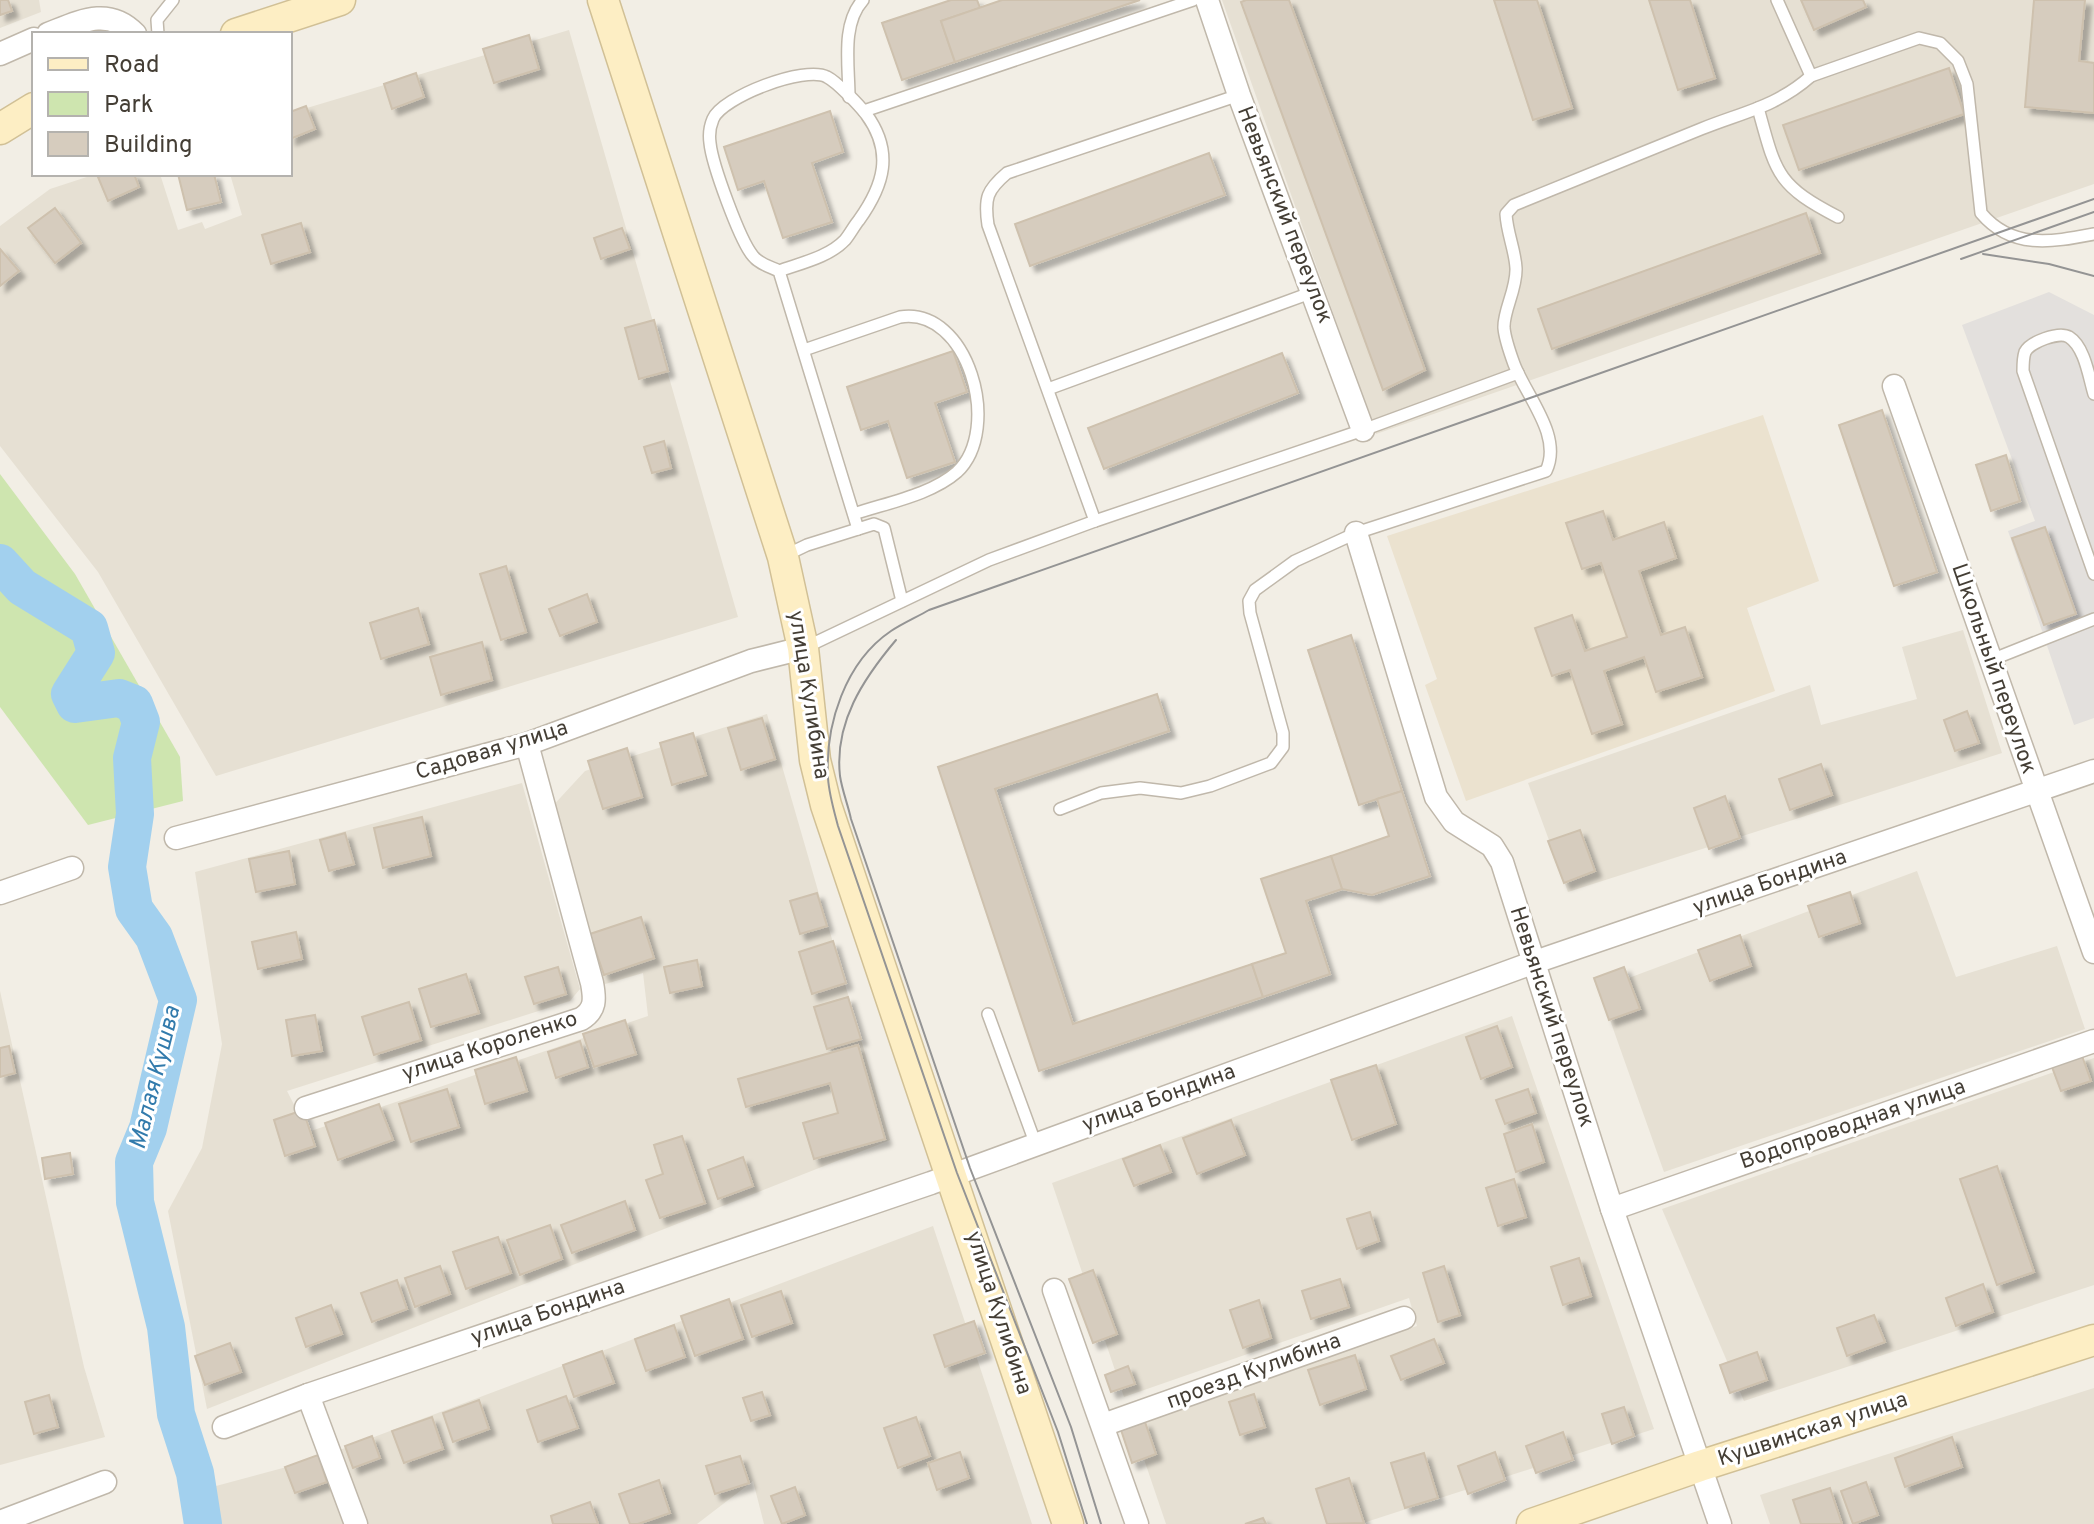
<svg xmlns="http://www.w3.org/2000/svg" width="2094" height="1524" viewBox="0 0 2094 1524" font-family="Overpass,sans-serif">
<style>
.residential{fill:#e6e0d3}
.education{fill:#ebe2cf}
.green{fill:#cee5af}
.parking{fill:#e3e0dd}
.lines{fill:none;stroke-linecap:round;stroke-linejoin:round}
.river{stroke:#a2d0ee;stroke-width:38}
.building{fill:#d6ccbe;stroke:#cec1ae;stroke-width:2;filter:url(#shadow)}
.lane-casing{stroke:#c0b8ab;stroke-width:14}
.street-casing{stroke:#c0b8ab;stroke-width:25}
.secondary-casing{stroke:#d1c096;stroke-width:33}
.lane{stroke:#fff;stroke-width:11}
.street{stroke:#fff;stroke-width:22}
.secondary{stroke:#fdeec4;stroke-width:30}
.tram{stroke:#949494;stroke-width:2}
.labels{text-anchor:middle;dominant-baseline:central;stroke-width:6;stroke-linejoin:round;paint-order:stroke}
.street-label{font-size:22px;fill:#443e35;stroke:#fff}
.water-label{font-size:24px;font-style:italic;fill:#327bac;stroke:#fff}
</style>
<defs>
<filter id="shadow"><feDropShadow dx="6" dy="6" stdDeviation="2" flood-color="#0004"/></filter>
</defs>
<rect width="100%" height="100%" fill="#f2eee5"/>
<g class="residential">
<polygon points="0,0 39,0 41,12 0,28"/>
<polygon points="1222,0 2094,0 2094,184 1376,434"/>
<polygon points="569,30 738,617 216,776 98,572 0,446 0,226 50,189 96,174 160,174 178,230 202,222 205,229 242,215 230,174 290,174 290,113"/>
<polygon points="1963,630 2002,753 1568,892 1528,783 1810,685 1821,725 1917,699 1902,647"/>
<polygon points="767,714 890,1140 207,1409 168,1211 202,1148 222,1044 195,872 522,783 580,989 570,1001 287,1091 308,1132 648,1016 643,973 602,985 549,810 585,771"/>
<polygon points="1917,871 1956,977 2057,946 2085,1029 1664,1172 1599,989"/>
<polygon points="0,991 84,1367 105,1437 0,1465"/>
<polygon points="1512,1016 1654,1429 1360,1524 1166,1524 1131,1421 1417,1326 1409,1298 1124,1397 1052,1183"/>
<polygon points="2094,1058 2094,1285 1744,1401 1662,1209"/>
<polygon points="933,1226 1032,1524 764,1524 753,1481 697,1524 364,1524 337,1451"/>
<polygon points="2094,1388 2094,1524 1770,1524 1760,1495"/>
<polygon points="320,1458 345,1524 194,1524 190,1493"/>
</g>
<polygon class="education" points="1763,415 1819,581 1747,608 1775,691 1466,801 1425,685 1437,679 1387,536"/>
<polygon class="green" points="0,474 75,574 180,757 183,801 88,825 0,707"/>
<polygon class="parking" points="2049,292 2094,315 2094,718 2074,725 2008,531 2035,521 1962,325"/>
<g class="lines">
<polyline class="river" points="0,563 22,587 89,628 96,653 70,694 75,704 119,698 134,704 141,722 132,758 135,814 127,867 134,909 154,937 178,1000 148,1128 134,1162 135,1202 166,1327 176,1414 195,1473 203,1524"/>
</g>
<g class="building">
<polygon points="0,0 8,0 12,11 0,15"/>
<polygon points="951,0 977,0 980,8 941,21 955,62 902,80 882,23"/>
<polygon points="1002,0 1140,0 955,62 941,21"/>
<polygon points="1246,0 1289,0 1425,370 1383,390 1241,2"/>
<polygon points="1494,0 1537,0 1572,108 1533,120"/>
<polygon points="1649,0 1690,0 1715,78 1678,90"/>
<polygon points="1801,0 1863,0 1866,7 1814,30"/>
<polygon points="2034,0 2085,0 2079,61 2094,63 2094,113 2025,107"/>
<polygon points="529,35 539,69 494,83 483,49"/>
<polygon points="1949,68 1964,114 1799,170 1783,125"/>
<polygon points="416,73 424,97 392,109 384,84"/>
<polygon points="306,106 315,129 290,139 290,112"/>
<polygon points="830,111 843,152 812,163 832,222 783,238 764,181 738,190 724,147"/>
<polygon points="1209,153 1225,195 1030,266 1015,224"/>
<polygon points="106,174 134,174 139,187 108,201 98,177"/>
<polygon points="178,174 214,174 221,202 187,210"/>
<polygon points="55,208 81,243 55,263 28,228"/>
<polygon points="1806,213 1820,253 1552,349 1538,309"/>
<polygon points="301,223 310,252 271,264 262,235"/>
<polygon points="622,228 630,249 601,259 594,238"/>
<polygon points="0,249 19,271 0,286"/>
<polygon points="654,320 668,371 639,379 625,328"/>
<polygon points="953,351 967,392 935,403 955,462 907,478 888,421 861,430 847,387"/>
<polygon points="1282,353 1298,393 1104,469 1088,428"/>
<polygon points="1882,410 1937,572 1894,586 1839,425"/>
<polygon points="664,441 671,468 652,473 644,447"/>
<polygon points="2006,455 2020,501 1991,511 1976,465"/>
<polygon points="1603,511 1613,540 1664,522 1676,558 1639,571 1661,635 1685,627 1702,677 1656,692 1644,657 1604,671 1622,724 1592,734 1570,670 1552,676 1535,628 1572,615 1585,651 1627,637 1601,563 1582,569 1566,523"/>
<polygon points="2045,527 2076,614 2044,625 2012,538"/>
<polygon points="506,566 526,632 501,640 480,574"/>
<polygon points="587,594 597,622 560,636 549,609"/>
<polygon points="418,608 429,644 381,659 370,623"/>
<polygon points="1351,635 1402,791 1359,805 1308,650"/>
<polygon points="482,642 492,680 441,695 430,657"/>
<polygon points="1157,694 1169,731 995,789 1073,1024 1252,964 1263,997 1039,1071 938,767"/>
<polygon points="1967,711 1979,743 1955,751 1944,720"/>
<polygon points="762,718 775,759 741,770 728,728"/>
<polygon points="693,733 706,775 672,785 660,743"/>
<polygon points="627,748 642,797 603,809 588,761"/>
<polygon points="1821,764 1832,795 1790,810 1779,779"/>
<polygon points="1402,791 1430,876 1372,895 1342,889 1331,856 1389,836 1377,799"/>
<polygon points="1725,796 1740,838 1709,849 1694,808"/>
<polygon points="422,817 431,856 383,868 374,828"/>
<polygon points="1580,830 1595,871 1564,883 1548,841"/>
<polygon points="345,833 354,864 329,871 320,840"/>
<polygon points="289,851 295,884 256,892 249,859"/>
<polygon points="1331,856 1342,889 1306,901 1330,974 1263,997 1252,964 1286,953 1261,879"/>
<polygon points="1850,892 1860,923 1819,937 1808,906"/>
<polygon points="817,893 827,926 800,934 790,901"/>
<polygon points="641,917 654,958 604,975 590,934"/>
<polygon points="296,932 302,959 258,969 252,942"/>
<polygon points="1740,935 1751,966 1710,981 1698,950"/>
<polygon points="833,941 846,983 812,994 799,952"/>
<polygon points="697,960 702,986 670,993 664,967"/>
<polygon points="558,967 566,994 534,1004 525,977"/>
<polygon points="1624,967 1640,1009 1609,1020 1594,978"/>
<polygon points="466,974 479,1013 431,1027 419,989"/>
<polygon points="848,997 861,1039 827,1049 814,1007"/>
<polygon points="409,1002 421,1040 374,1055 362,1017"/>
<polygon points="315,1015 322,1051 292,1056 286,1020"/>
<polygon points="625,1020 636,1054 594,1067 583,1034"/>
<polygon points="1497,1026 1512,1067 1481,1079 1466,1037"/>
<polygon points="580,1041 588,1067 556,1078 548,1052"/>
<polygon points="858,1045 885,1139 814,1159 803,1123 838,1113 830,1083 746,1107 738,1079"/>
<polygon points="9,1046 15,1073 0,1077 0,1048"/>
<polygon points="2082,1056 2091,1081 2061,1091 2052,1067"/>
<polygon points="516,1057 527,1091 485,1104 475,1070"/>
<polygon points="1376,1065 1396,1124 1352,1140 1331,1080"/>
<polygon points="447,1089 459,1127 411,1142 399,1104"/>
<polygon points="1528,1089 1536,1113 1505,1124 1496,1100"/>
<polygon points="379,1104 393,1140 338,1160 325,1123"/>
<polygon points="303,1110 315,1146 285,1156 274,1120"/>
<polygon points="1231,1120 1245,1155 1197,1174 1183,1138"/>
<polygon points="1532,1124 1544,1162 1516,1172 1504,1134"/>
<polygon points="682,1136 705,1203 660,1218 646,1180 663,1174 654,1145"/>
<polygon points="1160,1145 1171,1172 1134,1186 1123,1159"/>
<polygon points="70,1153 73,1174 45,1179 42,1158"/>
<polygon points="743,1157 753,1186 718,1199 708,1170"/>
<polygon points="1997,1166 2034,1272 1997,1285 1960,1179"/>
<polygon points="1514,1179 1526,1217 1498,1226 1486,1188"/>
<polygon points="625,1201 635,1230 572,1253 561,1225"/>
<polygon points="1370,1212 1379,1241 1357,1249 1347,1219"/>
<polygon points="550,1225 562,1259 520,1275 507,1240"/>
<polygon points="498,1237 511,1273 466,1289 453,1252"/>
<polygon points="1579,1258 1591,1296 1563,1305 1551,1267"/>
<polygon points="440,1266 450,1294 415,1307 405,1278"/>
<polygon points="1444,1266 1460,1315 1438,1322 1423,1273"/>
<polygon points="1093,1270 1117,1334 1093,1343 1069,1279"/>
<polygon points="1340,1279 1349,1307 1311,1319 1302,1291"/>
<polygon points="397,1280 407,1309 372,1322 361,1293"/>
<polygon points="1983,1284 1993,1312 1956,1326 1946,1298"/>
<polygon points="781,1291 792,1323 752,1337 741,1305"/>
<polygon points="729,1299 743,1339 695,1356 681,1316"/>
<polygon points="1259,1300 1271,1338 1243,1348 1230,1310"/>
<polygon points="331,1305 342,1334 306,1347 296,1318"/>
<polygon points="1874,1315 1885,1342 1847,1356 1837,1328"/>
<polygon points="974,1321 985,1353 945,1367 934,1335"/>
<polygon points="674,1325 685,1357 646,1371 635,1339"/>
<polygon points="1434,1339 1444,1363 1401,1380 1391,1356"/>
<polygon points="230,1343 241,1372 205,1385 195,1356"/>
<polygon points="602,1351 614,1383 574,1397 563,1365"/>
<polygon points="1757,1352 1767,1380 1730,1393 1720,1365"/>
<polygon points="1355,1355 1366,1389 1320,1405 1308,1370"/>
<polygon points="1128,1366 1135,1384 1111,1392 1105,1375"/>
<polygon points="762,1392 770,1415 751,1421 743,1398"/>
<polygon points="1254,1394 1265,1427 1240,1435 1229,1402"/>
<polygon points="49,1395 58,1427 34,1434 25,1402"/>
<polygon points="566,1396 578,1428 538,1442 527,1410"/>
<polygon points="479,1400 489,1429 453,1442 443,1413"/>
<polygon points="1624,1407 1634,1436 1612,1444 1602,1414"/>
<polygon points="432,1417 443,1449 404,1463 392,1431"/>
<polygon points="916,1417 930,1456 898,1468 884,1428"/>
<polygon points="1145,1422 1156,1454 1132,1463 1121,1430"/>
<polygon points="1563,1432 1573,1460 1536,1473 1526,1446"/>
<polygon points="372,1436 380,1458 353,1468 345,1446"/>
<polygon points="1952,1437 1962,1467 1905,1487 1895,1458"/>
<polygon points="960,1452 969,1478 937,1490 928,1463"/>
<polygon points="1495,1452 1505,1480 1468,1494 1458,1466"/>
<polygon points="1424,1453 1438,1498 1405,1508 1391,1463"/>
<polygon points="318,1455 327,1482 295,1493 285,1467"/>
<polygon points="740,1456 749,1483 715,1494 706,1466"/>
<polygon points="1349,1478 1364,1523 1327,1524 1316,1489"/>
<polygon points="659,1480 670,1513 638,1524 630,1524 619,1494"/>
<polygon points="1866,1482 1878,1515 1853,1524 1841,1491"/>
<polygon points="795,1487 805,1515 782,1524 771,1496"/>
<polygon points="1830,1488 1842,1524 1801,1524 1793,1500"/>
<polygon points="590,1502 598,1524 553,1524 551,1516"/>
<polygon points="1263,1518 1266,1524 1245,1524"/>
</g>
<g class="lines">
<defs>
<g id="lane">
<path d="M1777,0L1811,76L1919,38L1940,43L1958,61L1967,84L1981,213C2012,250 2052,242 2094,234"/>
<polyline points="158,34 157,20 173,0"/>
<path d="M849,97C849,66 841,24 863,0"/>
<path d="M1758,108C1776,173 1776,185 1838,217"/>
<polyline points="864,111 1193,0"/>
<path d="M779,271C771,267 759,264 753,256C740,241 712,164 710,143C709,136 710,126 713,119C722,97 805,65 827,77C837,82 859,105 866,114C894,152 884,185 859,220C854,226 850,234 845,240C829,257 801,263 779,271L858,529L874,524L884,528L902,601"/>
<path d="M804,350L900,317C968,306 1003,429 957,472C931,495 886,503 854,514"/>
<polyline points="1048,389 1313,292"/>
<path d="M2094,394C2089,378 2085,347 2069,337C2059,331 2030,342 2025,352C2023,358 2023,365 2023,371L2094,574"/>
<path d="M1095,521L988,225C984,198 987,190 1007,173L1239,95"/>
<polyline points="784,556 807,545 858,529"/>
<polyline points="804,648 989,560 1095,521 1363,430 1518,373"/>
<polyline points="1991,660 2094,619"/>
<path d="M1060,809L1101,793L1140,788L1181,793L1210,786L1271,763L1283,747V733L1250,613L1249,601L1255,590L1295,561L1356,533L1546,471C1563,436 1526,396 1514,364C1510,353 1505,339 1504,328C1503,311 1517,289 1516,268C1515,250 1507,233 1506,214L1514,205C1576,180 1639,154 1701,129C1743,112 1776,107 1811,76"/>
<polyline points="988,1014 1036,1145"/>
</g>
<g id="street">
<polyline points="1207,0 1239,95 1363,430"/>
<path d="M48,34C79,22 108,6 135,34"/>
<polyline points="0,54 34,39"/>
<polyline points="1894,386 2094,952"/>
<polyline points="1356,533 1436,797 1454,822 1492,846 1502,862 1612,1209 1720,1524"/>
<polyline points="176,838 527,744 751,661 803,648"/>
<polyline points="0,893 72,868"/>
<path d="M306,1108L581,1019C596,1010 595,999 592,983L527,744"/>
<polyline points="1612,1209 2094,1041"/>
<polyline points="1054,1290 1137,1524"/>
<polyline points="308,1395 356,1524"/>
<polyline points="1103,1425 1404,1318"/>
<polyline points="224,1427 308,1395 931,1183 1535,962 2094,771"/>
<polyline points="0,1522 105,1482"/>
</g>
<g id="secondary">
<polyline points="603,0 783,557 803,648 815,760 826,805 1068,1524"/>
<polyline points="236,34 340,0"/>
<polyline points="0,129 34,108"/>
<polyline points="1532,1524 1700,1466 2094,1340"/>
</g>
</defs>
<use href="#lane" class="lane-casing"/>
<use href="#street" class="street-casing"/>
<use href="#secondary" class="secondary-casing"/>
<use href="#lane" class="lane"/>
<use href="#street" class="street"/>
<use href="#secondary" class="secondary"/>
<g class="tram">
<polyline points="1983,254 2049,264 2094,276"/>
<polyline points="1961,259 2094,212"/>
<path d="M896,640C863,679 834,723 840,776C842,790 848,805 851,819L970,1168L1071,1427L1101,1524"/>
<path d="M1087,1524L1058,1432L957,1173L838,826C834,811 829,794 828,778C825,725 845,662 891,631C903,623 917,617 929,610L2094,199"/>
</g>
</g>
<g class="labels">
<g class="street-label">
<text transform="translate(1284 215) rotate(69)">Невьянский переулок</text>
<text transform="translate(1993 669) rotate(71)">Школьный переулок</text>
<text transform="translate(808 695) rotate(81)">улица Кулибина</text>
<text transform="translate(492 751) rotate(-17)">Садовая улица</text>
<text transform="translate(1770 883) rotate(-19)">улица Бондина</text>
<text transform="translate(1551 1017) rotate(72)">Невьянский переулок</text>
<text transform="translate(490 1047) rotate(-18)">улица Короленко</text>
<text transform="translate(1159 1099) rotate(-20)">улица Бондина</text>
<text transform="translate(1853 1125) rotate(-19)">Водопроводная улица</text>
<text transform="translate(548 1313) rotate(-19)">улица Бондина</text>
<text transform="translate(998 1313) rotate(72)">улица Кулибина</text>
<text transform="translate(1254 1372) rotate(-20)">проезд Кулибина</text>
<text transform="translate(1813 1430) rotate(-18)">Кушвинская улица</text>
</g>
<g class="water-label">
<text transform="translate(156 1078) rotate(-76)">Малая Кушва</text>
</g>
</g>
<rect x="32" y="32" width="260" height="144" fill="#ffffff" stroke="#b4b2ae" stroke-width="2"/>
<rect x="48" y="58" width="40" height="12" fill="#fdeec4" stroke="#b4b2ae" stroke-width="2"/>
<text x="104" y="72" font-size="24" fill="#443e35">Road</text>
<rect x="48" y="92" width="40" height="24" fill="#cee5af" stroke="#b4b2ae" stroke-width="2"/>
<text x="104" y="112" font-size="24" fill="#443e35">Park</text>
<rect x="48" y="132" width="40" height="24" fill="#d6ccbe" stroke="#b4b2ae" stroke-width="2"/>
<text x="104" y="152" font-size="24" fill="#443e35">Building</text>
</svg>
